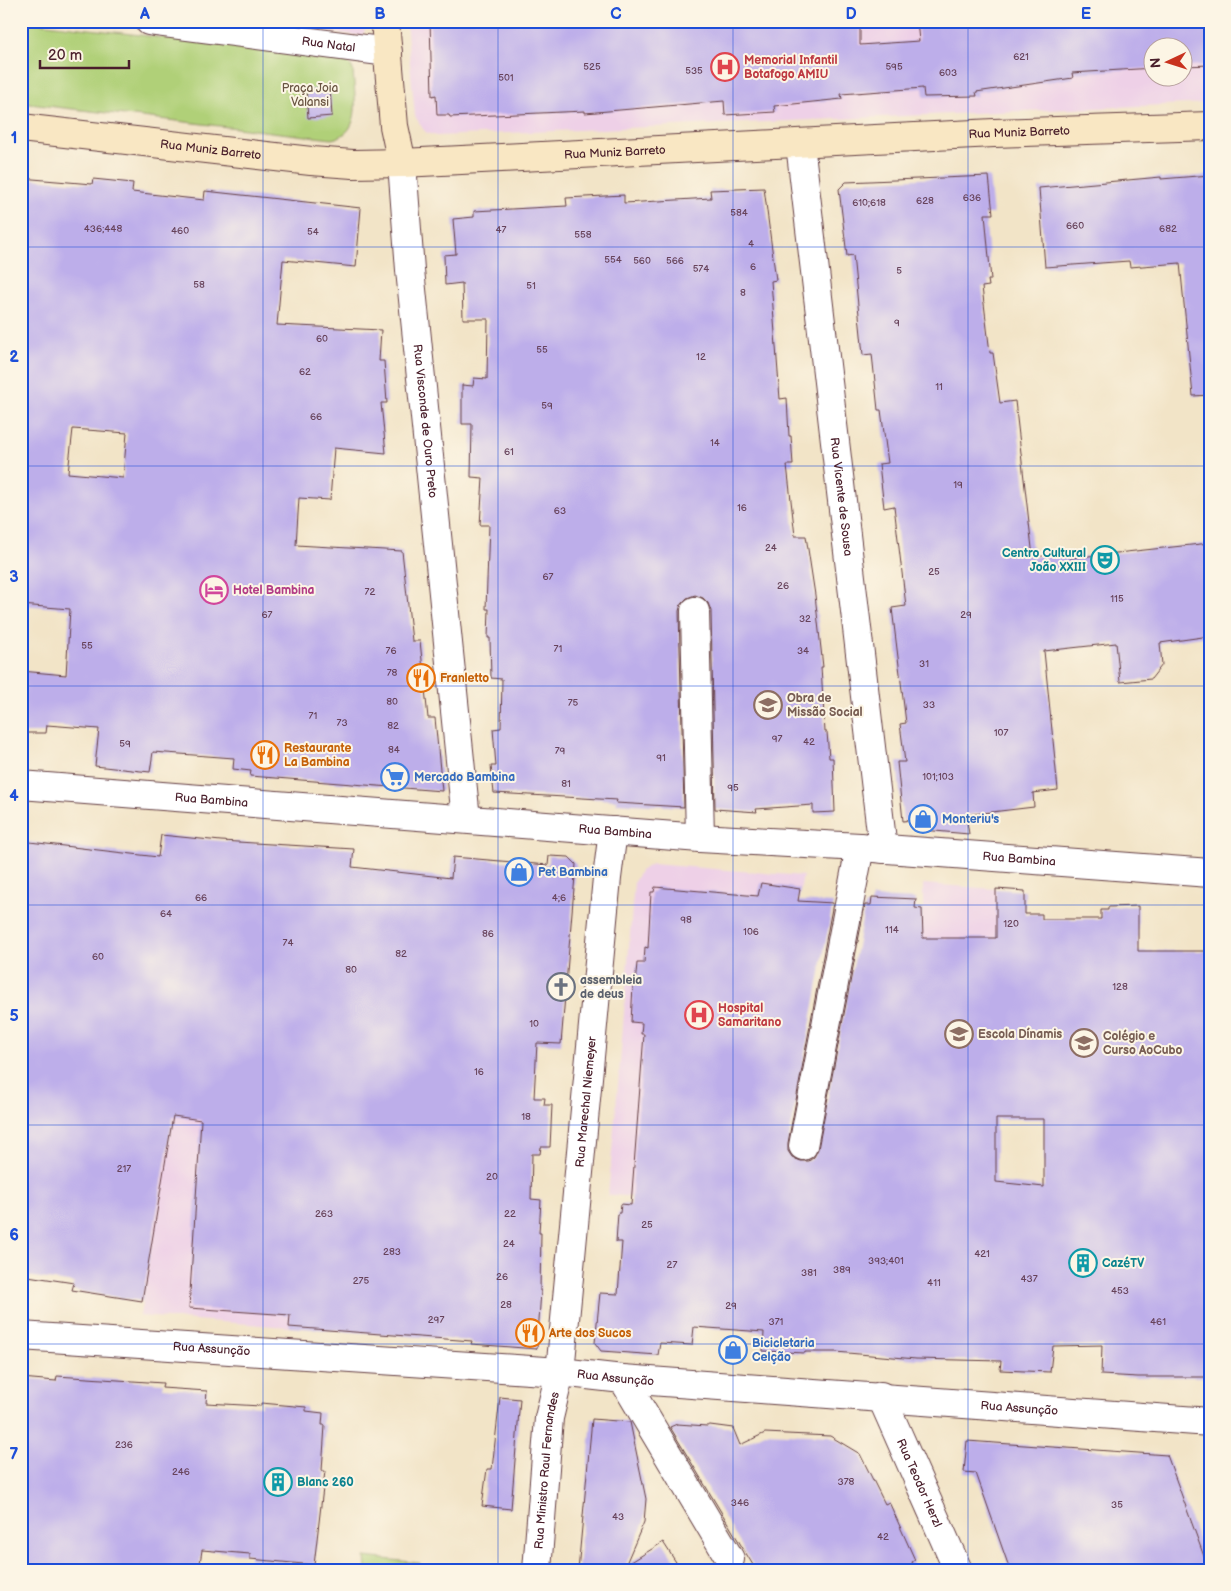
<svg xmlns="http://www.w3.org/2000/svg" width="1231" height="1591" viewBox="0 0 1231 1591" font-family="'Balsamiq Sans',sans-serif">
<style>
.built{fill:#eed0e7;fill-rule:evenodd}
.green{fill:#b0d078;stroke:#7d7852}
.building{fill:#bdaeea;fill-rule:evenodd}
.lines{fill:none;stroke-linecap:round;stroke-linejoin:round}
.street-casing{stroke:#633d42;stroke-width:30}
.secondary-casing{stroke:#633d42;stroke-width:30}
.street{stroke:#fff;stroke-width:28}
.secondary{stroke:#f9e7c3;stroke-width:28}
.grid{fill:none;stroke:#1d4ed8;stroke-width:1;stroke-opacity:0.55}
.labels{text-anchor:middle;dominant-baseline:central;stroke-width:4;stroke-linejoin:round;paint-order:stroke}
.number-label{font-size:10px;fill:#67435b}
.street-label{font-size:12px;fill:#4a1f2b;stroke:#fcf5e5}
.health-label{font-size:12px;font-weight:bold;fill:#be3a42;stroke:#fcf5e5;text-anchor:start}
.park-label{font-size:12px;fill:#695442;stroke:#fcf5e5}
.culture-label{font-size:12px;font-weight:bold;fill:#0d838f;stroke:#fcf5e5;text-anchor:start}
.hotel-label{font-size:12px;font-weight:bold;fill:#b23c85;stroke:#fcf5e5;text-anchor:start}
.food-label{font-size:12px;font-weight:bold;fill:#c56008;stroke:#fcf5e5;text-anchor:start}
.education-label{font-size:12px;font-weight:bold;fill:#785e54;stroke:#fcf5e5;text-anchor:start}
.shop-label{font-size:12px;font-weight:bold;fill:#366cbe;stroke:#fcf5e5;text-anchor:start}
.worship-label{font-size:12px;font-weight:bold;fill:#5b616d;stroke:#fcf5e5;text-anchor:start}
.neatline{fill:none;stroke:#1d4ed8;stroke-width:2}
.grid-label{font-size:16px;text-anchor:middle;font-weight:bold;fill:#1d4ed8}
</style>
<rect width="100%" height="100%" fill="#fcf5e5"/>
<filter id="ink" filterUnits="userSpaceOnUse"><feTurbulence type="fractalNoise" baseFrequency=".02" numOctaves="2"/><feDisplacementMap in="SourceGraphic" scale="10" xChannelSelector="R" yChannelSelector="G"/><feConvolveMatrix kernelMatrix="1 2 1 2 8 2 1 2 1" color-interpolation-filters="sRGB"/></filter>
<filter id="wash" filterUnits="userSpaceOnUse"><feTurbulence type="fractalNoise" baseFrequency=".0096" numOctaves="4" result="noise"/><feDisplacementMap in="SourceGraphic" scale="20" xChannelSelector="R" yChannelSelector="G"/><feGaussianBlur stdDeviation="1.12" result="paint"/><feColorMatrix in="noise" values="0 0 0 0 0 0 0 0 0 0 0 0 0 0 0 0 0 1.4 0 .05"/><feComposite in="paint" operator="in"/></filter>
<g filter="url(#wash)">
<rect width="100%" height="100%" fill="#f2e4c7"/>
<g class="built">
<polygon points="226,21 363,21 365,30 362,36"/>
<path d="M406,21H1210V103L437,136L427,133L423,129L415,116ZM1154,48H1184V78H1154Z"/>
<polygon points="652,864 803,876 782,979 701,1200 608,1195 621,1052 634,882 640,871"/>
<polygon points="923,884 996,889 996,1183 923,995"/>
<polygon points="310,1074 289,1327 140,1316 178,1089"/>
</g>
<g class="green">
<path d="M21,21L344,59L351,66L353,70C354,95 364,133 332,139L21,103Z"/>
<polygon points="365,1557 420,1563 419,1570 366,1570"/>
</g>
<g id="blocks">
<g class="building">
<polygon points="430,21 860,21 860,45 919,41 917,21 1210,21 1210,65 1184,66 1184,48 1154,48 1154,68 1072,73 1073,78 976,92 977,96 924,97 923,88 841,94 842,99 774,106 775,112 725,115 724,101 585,113 585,111 450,117 449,115 437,115 436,95 432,96"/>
<polygon points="330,88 332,116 308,118 306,90"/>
<polygon points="1210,175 1210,395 1193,396 1180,263 1130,267 1129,261 1045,267 1039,188 1161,177 1161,179"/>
<polygon points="989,176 993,214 985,214 991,280 988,280 989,286 982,287 990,353 993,353 1000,403 1015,401 1033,557 1070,552 1070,558 1210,543 1210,636 1160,643 1162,665 1151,679 1120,682 1116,643 1044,651 1058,790 1033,793 1034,807 966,815 969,834 923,830 912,820 903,821 897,762 905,762 900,724 906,723 892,608 906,606 894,506 884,508 879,464 888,463 881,410 878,410 872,354 863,355 853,255 847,256 839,189 846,182"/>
<path d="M21,178L92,184L93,179L133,183L132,192L204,200L205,191L361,208L356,267L283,260L277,325L381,330L379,361H384L387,403H381L386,453L334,448L330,500L299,498L296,545L402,551L412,641H420L428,718H435L442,791L250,776L251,771L233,769L234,758L153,752L150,772L95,766L99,729L47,725L46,733H21V671L66,675L70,609L21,605ZM73,429L127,433L123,478L68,473Z"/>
<polygon points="764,188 776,280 771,281 780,399 787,398 789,436 791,436 793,465 787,465 795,536 806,536 815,595 823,667 821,667 825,732 827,732 829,758 833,758 835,812 813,813 813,805 756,809 757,812 715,809 711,611 708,603 703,598 695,595 687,598 681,604 679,611 684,807 616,803 617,800 494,793 491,766 496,766 493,729 501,728 502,679 491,678 490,638 488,638 489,609 486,609 489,525 480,525 483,478 471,477 472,424 462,424 462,385 473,386 474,378 487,379 488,319 463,319 462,283 445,285 444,255 456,254 453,219 474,217 474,211 567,206 566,198 624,195 624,203 711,198 710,190"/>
<polygon points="161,835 221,841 354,849 352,867 451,878 453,857 548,865 549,856 569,857 576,864 561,1044 537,1043 534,1098 545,1098 544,1105 552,1105 550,1147 541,1147 540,1154 532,1154 531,1199 541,1200 539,1233 541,1233 540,1291 541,1291 537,1349 471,1344 472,1341 289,1327 290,1315 189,1308 201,1120 173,1116 142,1301 72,1290 74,1283 21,1275 21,841 158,857"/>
<path d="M761,883L800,889L798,901L833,903L788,1143V1151L792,1157L801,1161H809L814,1157L818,1149L865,905H871L872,897L916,899L915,908L922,909L923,938H996V889L1025,891V914H1042V919H1101V910H1108V907L1138,906V951H1210V1377H1138L1101,1375L1102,1345L1053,1346L1050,1372L1000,1370L1001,1361L916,1359L836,1352H805V1353L763,1351L764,1332L694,1327L692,1345L660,1343L658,1355L601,1351L595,1343L600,1293L618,1294L622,1242H616L618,1213H620L621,1204L631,1205L644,1034H641L642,1023L631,1022L633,985H635L637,963H644L645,947L648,948L651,892H654L655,887L758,896ZM996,1119H1044V1187L996,1182Z"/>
<polygon points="57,1376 163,1383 162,1388 207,1391 206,1403 261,1406 261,1403 306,1407 306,1411 323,1413 322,1425 325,1425 322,1471 325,1471 314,1565 250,1559 250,1554 202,1550 199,1570 21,1570 21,1378 56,1381"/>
<polygon points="500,1397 520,1399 511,1509 482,1506 487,1469 492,1469"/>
<polygon points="592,1419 630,1422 646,1499 644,1522 625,1566 663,1542 681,1570 578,1570"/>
<polygon points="677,1424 707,1426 710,1425 733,1428 740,1445 765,1433 830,1436 860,1454 885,1504 889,1502 915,1560 912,1562 915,1570 756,1570 670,1427"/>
<polygon points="967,1441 1167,1455 1209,1570 1010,1570 976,1473 964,1472"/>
</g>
</g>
</g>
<g filter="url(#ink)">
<use href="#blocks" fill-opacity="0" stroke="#633d42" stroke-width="1"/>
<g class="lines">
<defs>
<g id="street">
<path id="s1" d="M149,21L388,52"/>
<path id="s2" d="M800,144L883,849"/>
<path id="s3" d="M402,163L410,270L466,819"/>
<polyline points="695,611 700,838"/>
<path id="s4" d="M21,785L700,838L860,847L1210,873"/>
<polyline points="803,1146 860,847"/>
<path id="s5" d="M21,1336L560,1372L623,1379L1210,1422"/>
<polyline points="623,1379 730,1559"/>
<path id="s6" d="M881,1396L958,1570"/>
<path id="s7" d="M537,1570L549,1418L560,1372L607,878L613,831"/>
</g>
<g id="secondary">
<polyline points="385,21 394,126 402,163"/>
<path id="s8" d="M21,128L311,161L353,164L402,163L994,133L1210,126"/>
</g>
</defs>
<use href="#street" class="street-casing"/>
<use href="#secondary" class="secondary-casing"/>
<use href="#street" class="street"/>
<use href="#secondary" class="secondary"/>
</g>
</g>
<path class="grid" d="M263,21V1570M498,21V1570M733,21V1570M968,21V1570M21,247H1210M21,466H1210M21,686H1210M21,905H1210M21,1125H1210M21,1344H1210"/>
<defs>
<symbol id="hospital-ring" viewBox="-11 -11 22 22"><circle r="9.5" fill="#fcf5e5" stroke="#e0444e" stroke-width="1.5"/><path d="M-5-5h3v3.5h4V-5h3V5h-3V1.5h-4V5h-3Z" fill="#e0444e"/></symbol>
<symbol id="theatre-ring" viewBox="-11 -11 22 22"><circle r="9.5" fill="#fcf5e5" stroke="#0f9aa8" stroke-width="1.5"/><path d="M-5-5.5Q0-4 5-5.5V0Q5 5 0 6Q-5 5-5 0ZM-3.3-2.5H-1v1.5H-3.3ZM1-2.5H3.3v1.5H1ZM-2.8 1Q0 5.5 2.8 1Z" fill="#0f9aa8"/></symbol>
<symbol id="hotel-ring" viewBox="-11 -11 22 22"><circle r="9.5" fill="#fcf5e5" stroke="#d1479c" stroke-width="1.5"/><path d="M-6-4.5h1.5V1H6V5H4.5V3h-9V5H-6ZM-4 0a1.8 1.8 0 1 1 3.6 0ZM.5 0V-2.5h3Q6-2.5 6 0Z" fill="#d1479c"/></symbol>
<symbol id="restaurant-ring" viewBox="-11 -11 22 22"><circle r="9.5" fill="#fcf5e5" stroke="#e8710a" stroke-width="1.5"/><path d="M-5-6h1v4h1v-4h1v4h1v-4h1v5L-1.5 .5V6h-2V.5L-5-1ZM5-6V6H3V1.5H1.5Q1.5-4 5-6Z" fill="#e8710a"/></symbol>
<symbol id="school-ring" viewBox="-11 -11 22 22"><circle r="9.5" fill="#fcf5e5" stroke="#8d6e63" stroke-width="1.5"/><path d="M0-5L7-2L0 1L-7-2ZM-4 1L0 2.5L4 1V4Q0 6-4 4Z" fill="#8d6e63"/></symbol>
<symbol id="supermarket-ring" viewBox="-11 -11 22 22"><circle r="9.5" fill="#fcf5e5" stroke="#3f7fe0" stroke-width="1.5"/><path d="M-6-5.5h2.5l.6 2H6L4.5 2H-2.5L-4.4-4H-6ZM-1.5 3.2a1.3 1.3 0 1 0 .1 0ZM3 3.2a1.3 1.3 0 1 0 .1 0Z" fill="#3f7fe0"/></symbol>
<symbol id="shop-ring" viewBox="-11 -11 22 22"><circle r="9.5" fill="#fcf5e5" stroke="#3f7fe0" stroke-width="1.5"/><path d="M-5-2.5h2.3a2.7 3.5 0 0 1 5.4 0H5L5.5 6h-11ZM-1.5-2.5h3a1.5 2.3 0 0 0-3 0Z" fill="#3f7fe0"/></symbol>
<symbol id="church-ring" viewBox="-11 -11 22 22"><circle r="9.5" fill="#fcf5e5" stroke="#6b7280" stroke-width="1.5"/><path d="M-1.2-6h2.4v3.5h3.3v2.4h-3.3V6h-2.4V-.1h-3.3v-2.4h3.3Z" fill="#6b7280"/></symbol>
<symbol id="building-ring" viewBox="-11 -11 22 22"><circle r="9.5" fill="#fcf5e5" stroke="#0f9aa8" stroke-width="1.5"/><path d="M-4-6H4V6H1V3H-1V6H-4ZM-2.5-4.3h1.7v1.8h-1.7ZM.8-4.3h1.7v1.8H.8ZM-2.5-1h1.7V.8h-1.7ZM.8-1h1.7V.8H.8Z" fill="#0f9aa8"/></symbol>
</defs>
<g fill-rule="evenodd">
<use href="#hospital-ring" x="709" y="51" width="32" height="32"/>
<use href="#theatre-ring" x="1089" y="544" width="32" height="32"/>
<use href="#hotel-ring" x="198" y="574" width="32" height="32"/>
<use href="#restaurant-ring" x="405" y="662" width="32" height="32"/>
<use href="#school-ring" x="752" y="689" width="32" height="32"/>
<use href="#restaurant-ring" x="249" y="739" width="32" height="32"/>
<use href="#supermarket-ring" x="379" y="761" width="32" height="32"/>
<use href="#shop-ring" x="907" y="803" width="32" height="32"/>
<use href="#shop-ring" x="503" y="856" width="32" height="32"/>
<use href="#church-ring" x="545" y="971" width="32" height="32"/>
<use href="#hospital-ring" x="683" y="999" width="32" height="32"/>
<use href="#school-ring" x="943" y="1018" width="32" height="32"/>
<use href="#school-ring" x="1068" y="1027" width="32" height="32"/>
<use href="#building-ring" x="1067" y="1247" width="32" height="32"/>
<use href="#restaurant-ring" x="514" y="1317" width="32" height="32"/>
<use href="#shop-ring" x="717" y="1334" width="32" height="32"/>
<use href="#building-ring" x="262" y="1466" width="32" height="32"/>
</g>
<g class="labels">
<g class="number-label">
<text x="1021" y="57">621</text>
<text x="592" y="67">525</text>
<text x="894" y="67">595</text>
<text x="694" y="71">535</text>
<text x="948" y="73">603</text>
<text x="506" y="78">501</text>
<text x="972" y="198">636</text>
<text x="925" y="201">628</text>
<text x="869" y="203">610;618</text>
<text x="739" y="213">584</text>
<text x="1075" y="226">660</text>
<text x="103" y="229">436;448</text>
<text x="1168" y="229">682</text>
<text x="501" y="230">47</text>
<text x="180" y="231">460</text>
<text x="313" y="232">54</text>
<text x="583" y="235">558</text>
<text x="751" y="244">4</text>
<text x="613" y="260">554</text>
<text x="642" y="261">560</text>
<text x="675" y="261">566</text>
<text x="753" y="267">6</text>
<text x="701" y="269">574</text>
<text x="899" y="271">5</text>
<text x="199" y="285">58</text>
<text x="531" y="286">51</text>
<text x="743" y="293">8</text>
<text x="897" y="323">9</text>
<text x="322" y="339">60</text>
<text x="542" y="350">55</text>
<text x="701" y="357">12</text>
<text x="305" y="372">62</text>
<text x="939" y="387">11</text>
<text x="547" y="406">59</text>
<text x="316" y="417">66</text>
<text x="715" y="443">14</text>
<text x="509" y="452">61</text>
<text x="958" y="485">19</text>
<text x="742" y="508">16</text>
<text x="560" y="511">63</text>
<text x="771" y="548">24</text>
<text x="934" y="572">25</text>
<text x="548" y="577">67</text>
<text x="783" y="586">26</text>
<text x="370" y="592">72</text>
<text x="1117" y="599">115</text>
<text x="267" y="615">67</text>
<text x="966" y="615">29</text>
<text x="805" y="619">32</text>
<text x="87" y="646">55</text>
<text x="558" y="649">71</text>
<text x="391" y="651">76</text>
<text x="803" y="651">34</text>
<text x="924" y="664">31</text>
<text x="392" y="673">78</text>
<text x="392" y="702">80</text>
<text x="573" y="703">75</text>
<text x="929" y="705">33</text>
<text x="313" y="716">71</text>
<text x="342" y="723">73</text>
<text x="393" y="726">82</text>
<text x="1001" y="733">107</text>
<text x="777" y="739">97</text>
<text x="809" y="742">42</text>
<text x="125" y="744">59</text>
<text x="394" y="750">84</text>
<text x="560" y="751">79</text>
<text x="661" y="758">91</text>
<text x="938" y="777">101;103</text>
<text x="566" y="784">81</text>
<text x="733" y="788">95</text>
<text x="201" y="898">66</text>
<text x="559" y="898">4;6</text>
<text x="166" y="914">64</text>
<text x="686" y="920">98</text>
<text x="1011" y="924">120</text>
<text x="892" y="930">114</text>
<text x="751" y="932">106</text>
<text x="488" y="934">86</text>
<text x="288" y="943">74</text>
<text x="401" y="954">82</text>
<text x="98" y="957">60</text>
<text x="351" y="970">80</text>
<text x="1120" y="987">128</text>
<text x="534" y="1024">10</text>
<text x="479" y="1072">16</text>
<text x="526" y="1117">18</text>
<text x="124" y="1169">217</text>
<text x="492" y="1177">20</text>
<text x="324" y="1214">263</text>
<text x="510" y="1214">22</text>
<text x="647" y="1225">25</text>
<text x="509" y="1244">24</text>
<text x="392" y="1252">283</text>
<text x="982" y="1254">421</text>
<text x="886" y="1261">393;401</text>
<text x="672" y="1265">27</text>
<text x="842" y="1270">389</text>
<text x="809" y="1273">381</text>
<text x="502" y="1277">26</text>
<text x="1029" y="1279">437</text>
<text x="361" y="1281">275</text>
<text x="934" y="1283">411</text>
<text x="1120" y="1291">453</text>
<text x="506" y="1305">28</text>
<text x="731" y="1306">29</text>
<text x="436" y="1320">297</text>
<text x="776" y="1322">371</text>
<text x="1158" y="1322">461</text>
<text x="124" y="1445">236</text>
<text x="181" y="1472">246</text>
<text x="846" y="1482">378</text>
<text x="740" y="1503">346</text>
<text x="1117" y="1505">35</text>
<text x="618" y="1517">43</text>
<text x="883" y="1537">42</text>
</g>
<g class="street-label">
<text stroke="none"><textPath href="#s1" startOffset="181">Rua Natal</textPath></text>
<text stroke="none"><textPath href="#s8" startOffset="1001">Rua Muniz Barreto</textPath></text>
<text stroke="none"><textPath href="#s8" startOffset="191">Rua Muniz Barreto</textPath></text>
<text stroke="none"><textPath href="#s8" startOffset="596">Rua Muniz Barreto</textPath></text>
<text stroke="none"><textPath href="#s3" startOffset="259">Rua Visconde de Ouro Preto</textPath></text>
<text stroke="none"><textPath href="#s2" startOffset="355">Rua Vicente de Sousa</textPath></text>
<text stroke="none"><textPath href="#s4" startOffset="191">Rua Bambina</textPath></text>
<text stroke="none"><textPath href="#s4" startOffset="596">Rua Bambina</textPath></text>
<text stroke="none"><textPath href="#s4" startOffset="1001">Rua Bambina</textPath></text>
<text stroke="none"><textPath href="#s7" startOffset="471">Rua Marechal Niemeyer</textPath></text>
<text stroke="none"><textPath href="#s5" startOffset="191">Rua Assunção</textPath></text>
<text stroke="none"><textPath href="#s5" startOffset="596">Rua Assunção</textPath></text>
<text stroke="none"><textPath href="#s5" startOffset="1001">Rua Assunção</textPath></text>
<text stroke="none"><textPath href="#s7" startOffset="100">Rua Ministro Raul Fernandes</textPath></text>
<text stroke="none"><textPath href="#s6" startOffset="95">Rua Teodor Herzl</textPath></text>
</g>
<g class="health-label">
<text x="744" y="60">Memorial Infantil<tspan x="744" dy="14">Botafogo AMIU</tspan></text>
<text x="718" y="1008">Hospital<tspan x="718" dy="14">Samaritano</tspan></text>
</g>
<g class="park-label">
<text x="310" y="88">Praça Joia<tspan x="310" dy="14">Valansi</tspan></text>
</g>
<g class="culture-label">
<text x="1086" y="553" text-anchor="end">Centro Cultural<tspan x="1086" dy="14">João XXIII</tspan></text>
<text x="1102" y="1263">CazéTV</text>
<text x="297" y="1482">Blanc 260</text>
</g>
<g class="hotel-label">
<text x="233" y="590">Hotel Bambina</text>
</g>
<g class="food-label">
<text x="440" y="678">Franletto</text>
<text x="284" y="748">Restaurante<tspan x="284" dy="14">La Bambina</tspan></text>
<text x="549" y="1333">Arte dos Sucos</text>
</g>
<g class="education-label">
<text x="787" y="698">Obra de<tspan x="787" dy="14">Missão Social</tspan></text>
<text x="978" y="1034">Escola Dínamis</text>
<text x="1103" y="1036">Colégio e<tspan x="1103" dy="14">Curso AoCubo</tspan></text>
</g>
<g class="shop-label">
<text x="414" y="777">Mercado Bambina</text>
<text x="942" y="819">Monteriu's</text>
<text x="538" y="872">Pet Bambina</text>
<text x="752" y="1343">Bicicletaria<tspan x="752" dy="14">Celção</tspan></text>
</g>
<g class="worship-label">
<text x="580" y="980">assembleia<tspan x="580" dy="14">de deus</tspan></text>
</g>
</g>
<rect width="1231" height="1591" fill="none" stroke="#fcf5e5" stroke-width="55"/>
<g transform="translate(1168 62) rotate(266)"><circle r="24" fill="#fcf5e5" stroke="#b59f9b"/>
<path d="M0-4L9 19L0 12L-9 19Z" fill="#c8321e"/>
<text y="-8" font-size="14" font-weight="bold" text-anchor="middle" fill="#4a1f2b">N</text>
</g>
<path d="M40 60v8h89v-8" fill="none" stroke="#4a1f2b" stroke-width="2.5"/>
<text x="48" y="60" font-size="15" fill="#4a1f2b" stroke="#fcf5e5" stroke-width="4" paint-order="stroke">20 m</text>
<rect x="28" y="28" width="1176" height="1536" class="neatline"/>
<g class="grid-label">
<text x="145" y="19">A</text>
<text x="380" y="19">B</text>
<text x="616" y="19">C</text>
<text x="851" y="19">D</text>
<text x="1086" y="19">E</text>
<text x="14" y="143">1</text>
<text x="14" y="362">2</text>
<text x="14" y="582">3</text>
<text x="14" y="801">4</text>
<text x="14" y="1021">5</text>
<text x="14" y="1240">6</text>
<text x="14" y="1459">7</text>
</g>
</svg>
